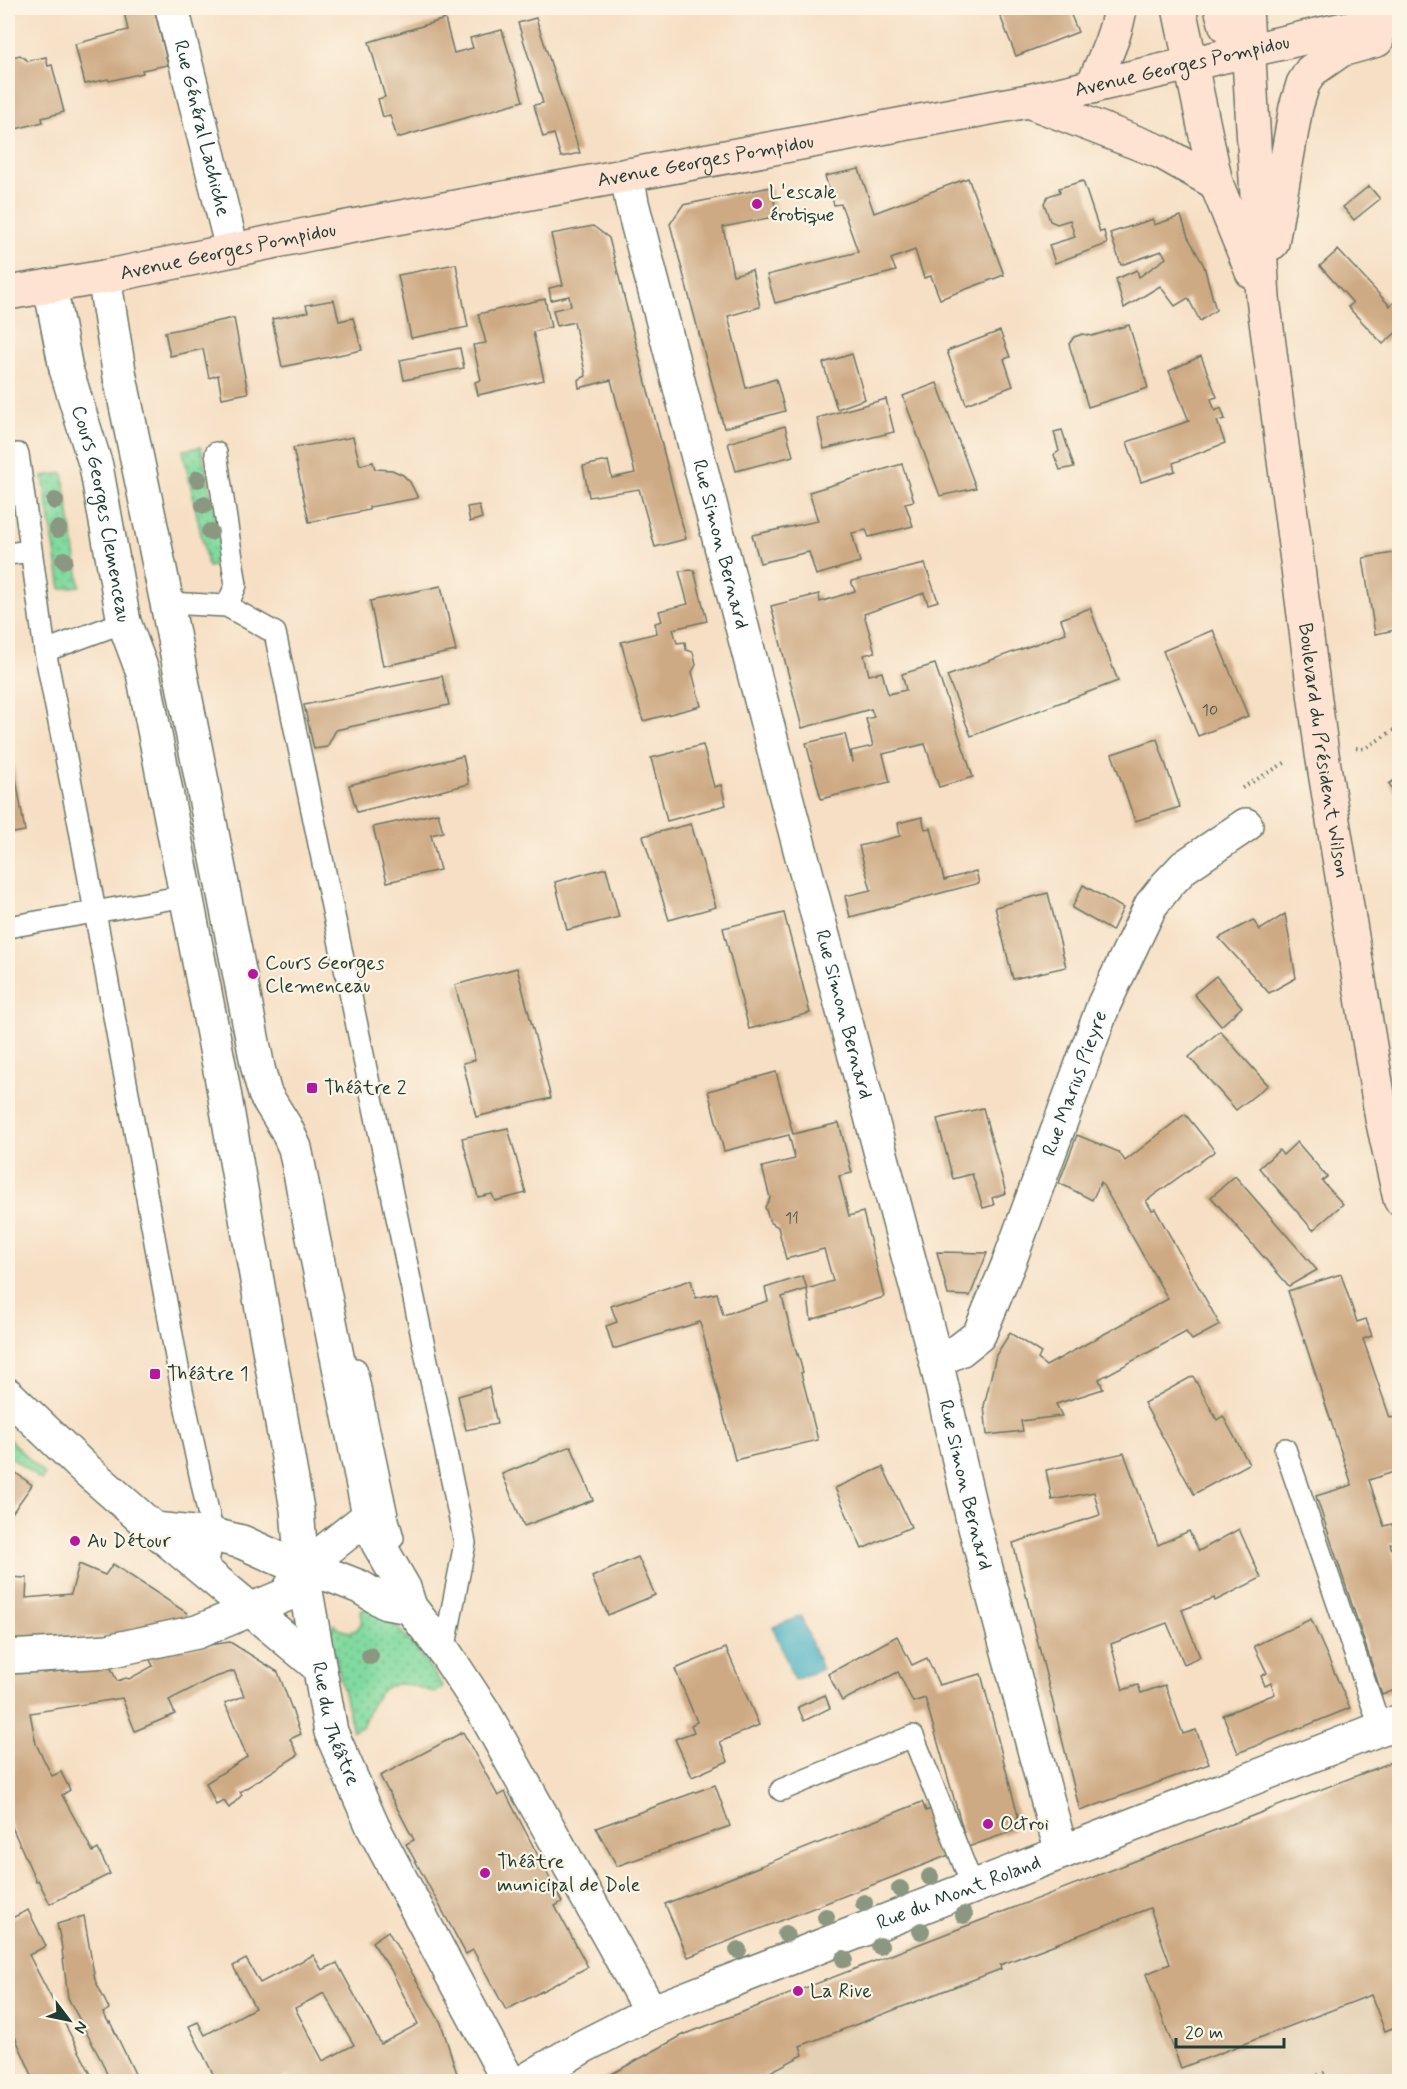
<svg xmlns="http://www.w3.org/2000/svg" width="1407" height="2089" viewBox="0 0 1407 2089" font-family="Mynerve,sans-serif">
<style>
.built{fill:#e4d1b5}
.grass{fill:url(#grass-dots);stroke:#508c6a;stroke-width:1.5}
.water{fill:#43aec1;stroke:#31767a;stroke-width:1.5}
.building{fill:#ceaa84;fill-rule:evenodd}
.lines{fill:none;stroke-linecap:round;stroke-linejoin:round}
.service-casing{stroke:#6a7666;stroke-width:24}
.minor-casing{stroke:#6a7666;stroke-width:36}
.secondary-casing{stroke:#6a7666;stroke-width:36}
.path{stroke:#6a7666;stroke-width:4;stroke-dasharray:1.5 4.5;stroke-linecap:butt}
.service{stroke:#fff;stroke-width:21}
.minor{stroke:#fff;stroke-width:33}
.secondary{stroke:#fee3d2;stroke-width:33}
.tree{fill:#8b9780}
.poi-dot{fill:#b5179e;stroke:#fcf5e5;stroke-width:2}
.labels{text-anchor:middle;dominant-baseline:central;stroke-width:4.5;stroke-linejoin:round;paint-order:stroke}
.number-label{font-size:16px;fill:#4b5848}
.street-label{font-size:20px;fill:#1f3d34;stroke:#fcf5e5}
.poi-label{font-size:20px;fill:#1f3d34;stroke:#fcf5e5;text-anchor:start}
</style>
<defs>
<pattern id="grass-dots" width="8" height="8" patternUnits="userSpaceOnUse" patternTransform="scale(1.5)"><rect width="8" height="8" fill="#81da9f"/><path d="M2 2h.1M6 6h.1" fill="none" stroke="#69b282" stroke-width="1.8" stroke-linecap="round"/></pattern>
</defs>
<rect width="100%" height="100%" fill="#fcf5e5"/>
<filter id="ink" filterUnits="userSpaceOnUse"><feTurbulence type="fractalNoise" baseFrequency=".0167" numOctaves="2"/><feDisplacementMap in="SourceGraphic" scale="12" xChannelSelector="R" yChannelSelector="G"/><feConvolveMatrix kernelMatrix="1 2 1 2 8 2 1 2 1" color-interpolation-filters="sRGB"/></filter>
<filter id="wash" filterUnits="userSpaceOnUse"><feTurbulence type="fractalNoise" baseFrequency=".008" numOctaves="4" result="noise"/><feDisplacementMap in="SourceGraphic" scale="24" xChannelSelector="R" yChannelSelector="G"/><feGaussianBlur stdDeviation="1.35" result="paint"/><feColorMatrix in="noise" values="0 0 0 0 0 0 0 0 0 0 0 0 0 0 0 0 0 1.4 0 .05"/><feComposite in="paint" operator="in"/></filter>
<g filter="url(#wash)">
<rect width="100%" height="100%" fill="#f6dfc4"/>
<polygon class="built" points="1399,1759 1399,2081 597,2082 683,2035"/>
<g class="grass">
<polygon points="201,447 226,563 208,567 183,450"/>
<polygon points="63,473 80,586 61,589 43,476"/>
<polygon points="8,1438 45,1475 41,1480 8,1455"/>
<path d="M368,1607C395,1616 428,1664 443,1687L435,1693C390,1675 379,1682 362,1727L353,1731L331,1638V1628L334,1624C348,1639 366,1631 361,1610Z"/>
</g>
<polygon class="water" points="801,1616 822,1669 794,1680 773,1627"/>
<g id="blocks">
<g class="building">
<polygon points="123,8 154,8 168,65 142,70 143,73 109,81 108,79 85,84 75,44 128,30"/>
<polygon points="997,8 1068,8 1078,32 1016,56"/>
<polygon points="536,18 580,153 561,157 554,134 543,137 534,105 543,103 518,23"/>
<polygon points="445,19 454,53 473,48 470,38 502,30 523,101 397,138 390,115 383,117 378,99 385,97 369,42"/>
<polygon points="20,55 28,61 46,57 48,66 52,65 64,112 42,118 43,122 8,131 8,58"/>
<polygon points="859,169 874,213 968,178 1004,275 940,299 931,276 924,278 915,250 891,259 896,271 775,303 767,275 858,252 841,204 834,205 825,176"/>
<polygon points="1083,181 1100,232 1104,231 1107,244 1055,263 1049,245 1075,237 1070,220 1057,224 1050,221 1044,203 1048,196 1060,192 1059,188"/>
<polygon points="1369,186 1380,199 1354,220 1343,207"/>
<polygon points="771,187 776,210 773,217 723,227 733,275 752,270 760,307 728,316 746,388 776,379 785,411 724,428 670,224 683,205"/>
<polygon points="1181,216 1188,237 1204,266 1216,310 1200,321 1188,298 1175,306 1160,286 1124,308 1116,279 1137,270 1139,277 1166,258 1162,251 1121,265 1110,233 1153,219 1154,225"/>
<polygon points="593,226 609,238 686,539 655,547 639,489 589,497 583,466 608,461 612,478 635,473 611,380 579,388 578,380 586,376 574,322 557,326 553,310 571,306 569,296 551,300 549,288 563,285 551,234"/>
<polygon points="1338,250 1390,306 1400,297 1400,329 1383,344 1348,307 1353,303 1320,266"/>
<polygon points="456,264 468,327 411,338 398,275"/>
<polygon points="545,299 551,327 533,332 544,380 478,395 475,382 481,380 473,345 486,343 478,314"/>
<polygon points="334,300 339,321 353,318 362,350 282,367 272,319 308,312 306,305"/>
<polygon points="234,318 248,393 222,398 218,375 209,378 203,349 170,356 165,332"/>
<polygon points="1129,325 1148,388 1088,407 1069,344 1074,337 1083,334 1092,336"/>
<polygon points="1000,331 1010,357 1004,359 1013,386 966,404 947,351"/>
<polygon points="460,348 464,368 404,380 400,360"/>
<polygon points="852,354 865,399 837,409 823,363"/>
<polygon points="1201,356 1217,397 1211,399 1215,411 1221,408 1225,419 1217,421 1225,443 1173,463 1175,471 1141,482 1127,442 1189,421 1169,371"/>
<polygon points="937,383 976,488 940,496 903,396"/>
<polygon points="886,399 894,432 824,449 817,418"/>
<polygon points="785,426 793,456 736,471 728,443"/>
<polygon points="1062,430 1074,467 1060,470 1054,455 1059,451 1054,432"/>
<polygon points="353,437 360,465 373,462 375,469 392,470 403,475 410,482 418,498 369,507 369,510 309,522 293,448"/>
<polygon points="902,464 914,501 905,503 913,526 869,537 866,530 852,533 860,562 816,575 809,552 760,563 752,535 818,521 809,492"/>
<polygon points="479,505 482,518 470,522 467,507"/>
<polygon points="1400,552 1400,629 1375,634 1363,558"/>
<polygon points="925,564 938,601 928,604 924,593 864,614 875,652 864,655 869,675 882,672 888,694 906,690 902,674 935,664 973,777 939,787 925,744 883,754 890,782 821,799 806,743 845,734 852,762 853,762 851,751 873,746 866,719 874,717 871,709 802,728 771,606 819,594 820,602 855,591 851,581"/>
<polygon points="694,570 707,621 673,629 677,643 685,642 686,650 693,652 696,665 692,672 701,706 643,721 621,642 657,633 655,623 662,621 659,611 688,604 679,571"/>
<polygon points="441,586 456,651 383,666 370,601"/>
<polygon points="1090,608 1118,681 971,736 947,676 1066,633 1061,619"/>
<polygon points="1213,630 1248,716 1198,736 1163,651"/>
<polygon points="442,676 449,705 336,730 327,747 314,749 304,705"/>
<polygon points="8,732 25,831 8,834"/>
<polygon points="1157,739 1180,807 1135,821 1112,754"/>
<polygon points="703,745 714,787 721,785 726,805 667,821 651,758"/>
<polygon points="463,756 469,784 357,812 349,785"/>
<polygon points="1400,776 1400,798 1389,784"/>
<polygon points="438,813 443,832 431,835 440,870 387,882 373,827"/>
<polygon points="922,817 925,829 931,828 944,880 976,871 979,883 850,917 845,896 871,890 859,846 900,836 898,823"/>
<polygon points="691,824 716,907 669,920 643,836"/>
<polygon points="606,868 619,917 567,930 555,882"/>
<polygon points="1083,885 1123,908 1112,931 1072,908"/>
<polygon points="1048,893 1066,967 1013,979 995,907"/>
<polygon points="784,913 810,1013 749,1029 723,928"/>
<polygon points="1285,914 1296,978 1269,993 1219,938 1253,920 1260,930"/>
<polygon points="517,968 551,1098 476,1117 463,1063 475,1060 455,985"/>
<polygon points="1216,976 1242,1007 1221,1026 1194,994"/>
<polygon points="1220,1031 1268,1085 1236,1110 1189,1057"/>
<polygon points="776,1072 793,1134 839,1123 852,1173 839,1176 849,1216 863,1212 884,1297 811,1320 807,1289 833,1281 824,1249 786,1259 778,1227 770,1222 765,1207 770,1198 762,1167 795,1159 789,1135 724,1151 708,1091"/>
<polygon points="983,1108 1006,1193 992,1198 994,1205 983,1208 972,1174 953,1179 937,1119"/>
<polygon points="1185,1114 1215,1151 1146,1201 1152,1210 1155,1209 1220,1325 1192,1340 1186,1332 1099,1379 1103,1389 1056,1404 1062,1416 1021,1421 1023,1431 987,1435 984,1406 996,1355 1010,1333 1041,1353 1038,1359 1046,1366 1168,1299 1101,1182 1092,1200 1059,1183 1077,1135 1119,1152 1125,1161"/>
<polygon points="508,1128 526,1193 495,1201 492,1194 478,1197 462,1138"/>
<polygon points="1297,1142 1327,1177 1322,1181 1343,1204 1313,1230 1259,1168 1279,1150 1283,1155"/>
<polygon points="1235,1176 1317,1270 1289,1286 1211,1197"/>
<polygon points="937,1252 987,1253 970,1296 948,1295"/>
<polygon points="1341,1274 1357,1322 1366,1319 1372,1336 1363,1339 1390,1418 1400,1416 1400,1433 1395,1434 1400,1447 1400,1470 1369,1480 1384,1526 1392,1524 1398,1542 1390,1544 1400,1573 1400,1688 1382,1695 1316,1496 1352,1485 1288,1291"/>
<polygon points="803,1276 807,1289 782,1297 797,1355 798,1354 803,1372 801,1373 818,1440 735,1460 700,1322 613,1349 606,1326 617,1322 611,1306 691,1280 696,1298 717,1293 723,1315 768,1301 765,1288"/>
<polygon points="1193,1376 1217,1420 1223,1416 1249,1464 1194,1494 1144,1403"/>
<polygon points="489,1387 497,1424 466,1430 458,1396"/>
<polygon points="571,1446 593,1500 524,1526 502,1474"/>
<polygon points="1124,1453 1158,1545 1189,1531 1199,1551 1239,1529 1261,1578 1215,1601 1214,1598 1182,1610 1200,1657 1184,1664 1167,1623 1111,1644 1123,1690 1138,1685 1141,1693 1165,1685 1183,1734 1196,1730 1209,1764 1080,1811 1013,1543 1100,1515 1094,1492 1052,1500 1046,1470"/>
<polygon points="8,1467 32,1485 8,1519"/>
<polygon points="883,1467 911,1527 862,1549 835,1488"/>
<polygon points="638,1557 655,1595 608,1615 592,1577"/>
<polygon points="79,1564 105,1575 113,1564 187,1613 184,1628 8,1646 8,1577 27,1578 26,1598 71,1594"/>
<polygon points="1311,1619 1350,1708 1238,1753 1223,1715 1275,1694 1271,1683 1265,1686 1261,1676 1267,1673 1254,1646"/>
<polygon points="897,1636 912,1665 927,1658 939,1685 981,1674 1018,1816 1013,1831 968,1847 925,1698 913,1702 898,1672 842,1701 828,1674"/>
<polygon points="230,1642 278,1672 301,1734 290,1739 298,1755 240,1792 242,1795 229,1808 224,1801 216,1805 206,1783 247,1757 225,1703 244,1696 234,1671 210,1679 169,1700 175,1714 135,1731 122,1698 30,1713 36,1744 52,1776 61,1772 70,1790 62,1795 93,1852 98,1849 110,1874 50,1904 38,1880 36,1881 8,1818 8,1674 38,1669 43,1673 68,1670 72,1666 108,1662 117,1681 126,1678 129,1679 153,1666 147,1654"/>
<polygon points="726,1648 759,1725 720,1742 728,1761 692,1777 675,1739 694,1732 691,1725 697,1722 675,1669"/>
<polygon points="825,1695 830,1708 804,1721 798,1707"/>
<polygon points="463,1732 498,1796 505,1792 562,1902 555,1906 588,1967 506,2010 473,1950 466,1954 406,1844 414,1840 380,1776"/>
<polygon points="1400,1759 1400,2025 1385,2031 1371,1995 1181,2068 1146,1974 1170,1964 1150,1908 1000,1965 1001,1969 800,2046 803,2055 751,2082 597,2082 683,2035"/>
<polygon points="715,1785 730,1826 617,1866 596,1828"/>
<polygon points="922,1802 926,1811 931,1809 949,1855 688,1957 665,1904"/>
<polygon points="28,1910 46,1946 29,1955 95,2082 35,2082 8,2021 8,1920"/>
<polygon points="84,1916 95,1980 109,2009 103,2013 109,2023 110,2022 139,2082 110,2082 102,2062 68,1998 61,1942 57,1924"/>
<path d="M388,1931L441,2023L459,2080L291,2082L288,2076L277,2082H217L189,2026L198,2022L205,2035L255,2008L233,1966L246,1959L260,1983L313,1955L322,1970L337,1963L381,2044L418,2024L391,1970L372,1942ZM324,1993L354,2045L323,2061L295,2008Z"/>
</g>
</g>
</g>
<g filter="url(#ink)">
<use href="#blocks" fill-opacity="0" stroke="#6a7666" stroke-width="1.5"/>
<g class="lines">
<defs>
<g id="service">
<polyline points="216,453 236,585 227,606"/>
<polyline points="18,454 45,651"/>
<polyline points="8,554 31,551"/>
<polyline points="167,603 227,606 275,633 465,1543 444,1651"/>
<polyline points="124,622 45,651 79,824 182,1390 213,1535 206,1573"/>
<polyline points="8,927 186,896"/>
<polyline points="356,1369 387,1516 393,1538"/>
<polyline points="1285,1449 1380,1727"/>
<polyline points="781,1790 913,1736 973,1887"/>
</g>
<g id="minor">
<path id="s1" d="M172,8L232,249"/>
<path id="s2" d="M627,175L632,203L788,804L936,1361L972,1516L1056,1832L1063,1852"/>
<polyline points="104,277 120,377 167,603 258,1068 265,1094 286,1128 295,1148 367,1505 378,1543 404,1588 410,1607 444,1651 484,1712 651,2012"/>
<path id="s3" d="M50,286L66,369L96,466L124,622L143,673L221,1075L297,1509L302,1569L331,1732L373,1827L509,2082"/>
<path id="s4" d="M936,1361L960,1350L979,1335L1008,1265L1104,1004L1151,905L1167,885L1184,867L1246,825"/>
<polyline points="8,1395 81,1465 154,1529 318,1666"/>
<polyline points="154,1529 213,1535 242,1542 302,1569 332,1576 360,1587 386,1603 410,1607"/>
<polyline points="8,1657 108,1651 197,1632 286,1595 302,1569 370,1515"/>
<path id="s5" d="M523,2082L584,2046L651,2012L1400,1721"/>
</g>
<g id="secondary">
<polyline points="1179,8 1216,183 1252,272"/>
<polyline points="1221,8 1226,26 1248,51"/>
<path id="s6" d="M1246,8L1263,298L1322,754L1382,1119L1400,1199"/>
<path d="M1092,87C1103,61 1116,36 1120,8"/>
<polyline points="1028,101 1161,152 1216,183"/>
<polyline points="1272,243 1296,107 1303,84 1311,71 1341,50 1377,40"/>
<path id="s7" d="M8,293L104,277L315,233L1028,101L1343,29L1400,21"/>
</g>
</defs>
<use href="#service" class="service-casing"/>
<use href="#minor" class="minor-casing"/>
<use href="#secondary" class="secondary-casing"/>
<g class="path">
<polyline points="1356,748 1364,749 1394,730 1400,706"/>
<polyline points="1242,788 1288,761"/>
<polyline points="1301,2082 1326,2072"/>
</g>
<use href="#service" class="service"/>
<use href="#minor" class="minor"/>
<use href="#secondary" class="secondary"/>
</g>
<g class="tree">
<circle cx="198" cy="479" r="9"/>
<circle cx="55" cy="501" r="9"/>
<circle cx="204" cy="505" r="9"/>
<circle cx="58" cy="529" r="9"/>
<circle cx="210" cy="532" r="9"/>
<circle cx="64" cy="560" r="9"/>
<circle cx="370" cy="1656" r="9"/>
<circle cx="930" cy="1877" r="9"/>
<circle cx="900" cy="1889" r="9"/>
<circle cx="864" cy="1903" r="9"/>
<circle cx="964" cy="1915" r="9"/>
<circle cx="826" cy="1917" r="9"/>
<circle cx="921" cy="1931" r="9"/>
<circle cx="786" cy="1934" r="9"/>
<circle cx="880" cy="1946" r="9"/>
<circle cx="738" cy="1950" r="9"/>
<circle cx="844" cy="1959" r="9"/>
</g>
</g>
<g class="poi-dot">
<circle cx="757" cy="204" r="6"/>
<circle cx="253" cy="974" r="6"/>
<rect x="306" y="1082" width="12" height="12" rx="3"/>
<rect x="149" y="1368" width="12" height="12" rx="3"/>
<circle cx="75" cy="1541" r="6"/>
<circle cx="988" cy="1824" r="6"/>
<circle cx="485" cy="1873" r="6"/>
<circle cx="798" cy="1991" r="6"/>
</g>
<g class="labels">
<g class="number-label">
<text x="1210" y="710">10</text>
<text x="792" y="1218">11</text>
</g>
<g class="street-label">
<text stroke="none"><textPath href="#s7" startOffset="1196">Avenue Georges Pompidou</textPath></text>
<text stroke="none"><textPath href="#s1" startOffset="124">Rue Général Lachiche</textPath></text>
<text stroke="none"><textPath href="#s7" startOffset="710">Avenue Georges Pompidou</textPath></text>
<text stroke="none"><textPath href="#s7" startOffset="224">Avenue Georges Pompidou</textPath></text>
<text stroke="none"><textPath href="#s3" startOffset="234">Cours Georges Clemenceau</textPath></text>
<text stroke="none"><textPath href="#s2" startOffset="381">Rue Simon Bernard</textPath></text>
<text stroke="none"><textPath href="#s6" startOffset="747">Boulevard du Président Wilson</textPath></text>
<text stroke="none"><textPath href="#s2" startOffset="867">Rue Simon Bernard</textPath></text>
<text stroke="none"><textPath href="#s4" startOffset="320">Rue Marius Pieyre</textPath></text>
<text stroke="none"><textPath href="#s2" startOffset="1353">Rue Simon Bernard</textPath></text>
<text stroke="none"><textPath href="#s3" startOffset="1468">Rue du Théâtre</textPath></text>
<text stroke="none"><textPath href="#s5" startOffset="476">Rue du Mont Roland</textPath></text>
</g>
<g class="poi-label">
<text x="769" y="192">L'escale<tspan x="769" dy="23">érotique</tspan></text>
<text x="265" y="963">Cours Georges<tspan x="265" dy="23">Clemenceau</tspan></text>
<text x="324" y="1088">Théâtre 2</text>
<text x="167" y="1374">Théâtre 1</text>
<text x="87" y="1541">Au Détour</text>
<text x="1000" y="1824">Octroi</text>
<text x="497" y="1862">Théâtre<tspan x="497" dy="23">municipal de Dole</tspan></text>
<text x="810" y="1991">La Rive</text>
</g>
</g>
<rect width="1407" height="2089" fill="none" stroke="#fcf5e5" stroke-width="30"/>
<g transform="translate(69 2020) rotate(122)" stroke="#fcf5e5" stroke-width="4.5" paint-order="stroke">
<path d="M0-4.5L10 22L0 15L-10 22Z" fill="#1f3d34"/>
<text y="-9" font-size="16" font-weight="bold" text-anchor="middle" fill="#1f3d34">N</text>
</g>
<path d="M1176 2038v9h108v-9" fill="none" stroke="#1f3d34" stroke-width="3"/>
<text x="1185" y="2038" font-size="18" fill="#1f3d34" stroke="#fcf5e5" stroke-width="4.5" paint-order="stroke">20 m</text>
</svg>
